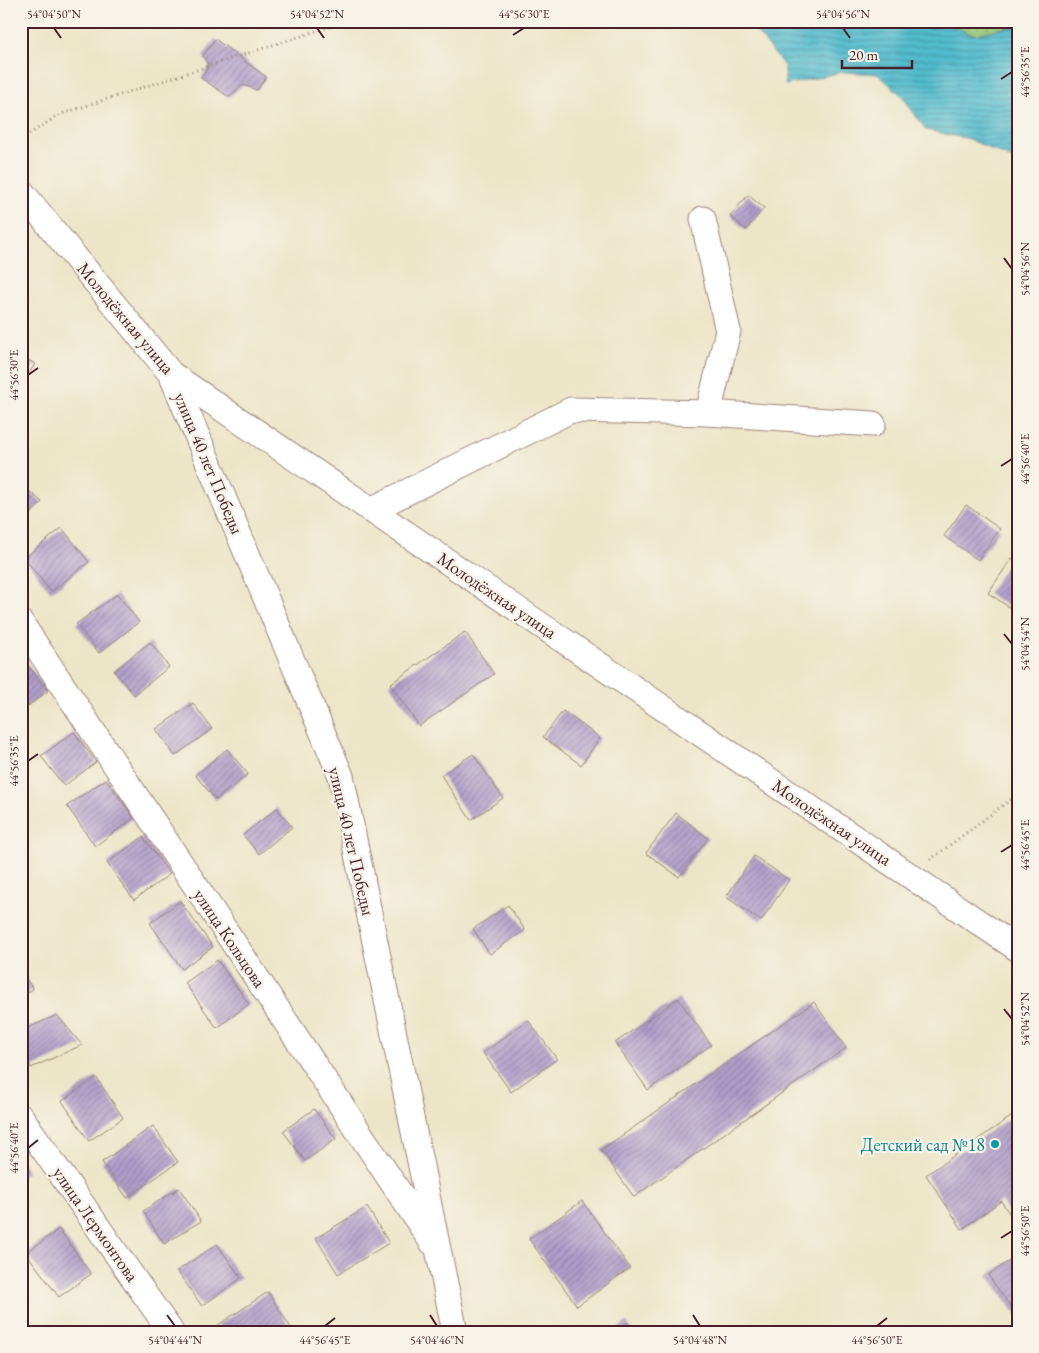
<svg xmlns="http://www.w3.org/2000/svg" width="1039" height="1353" viewBox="0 0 1039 1353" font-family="'EB Garamond',serif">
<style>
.garden{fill:url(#garden-dots);stroke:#6e7250}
.water{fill:url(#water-rules);stroke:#4e6d7c}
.building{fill:url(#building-hatch)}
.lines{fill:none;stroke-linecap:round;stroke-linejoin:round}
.minor-casing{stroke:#9b8279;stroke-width:27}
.path{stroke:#9b8279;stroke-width:3;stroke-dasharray:1 4;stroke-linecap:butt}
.minor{stroke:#fff;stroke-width:25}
.ticks{fill:none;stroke:#4a1f2b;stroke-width:2}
.culture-dot{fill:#0f9aa8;stroke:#f7f3e8;stroke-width:2}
.labels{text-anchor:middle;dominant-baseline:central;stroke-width:4.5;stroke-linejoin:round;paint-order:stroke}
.street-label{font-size:18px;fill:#4a1f2b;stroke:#f7f3e8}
.culture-label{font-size:18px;fill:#0d838f;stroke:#f7f3e8;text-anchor:end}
.neatline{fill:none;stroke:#4a1f2b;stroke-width:2}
.ticks-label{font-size:12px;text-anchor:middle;fill:#4a1f2b}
</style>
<defs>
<pattern id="garden-dots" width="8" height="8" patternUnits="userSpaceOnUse" patternTransform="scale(1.25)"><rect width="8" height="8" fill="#93c474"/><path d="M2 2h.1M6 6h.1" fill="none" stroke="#7a9f5f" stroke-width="1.8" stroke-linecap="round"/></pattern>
<pattern id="water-rules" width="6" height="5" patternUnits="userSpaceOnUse" patternTransform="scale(1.25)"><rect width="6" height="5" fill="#51bbcd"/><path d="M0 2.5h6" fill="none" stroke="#4597a7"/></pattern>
<pattern id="building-hatch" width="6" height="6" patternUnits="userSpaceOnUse" patternTransform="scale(1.25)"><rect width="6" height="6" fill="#b09eca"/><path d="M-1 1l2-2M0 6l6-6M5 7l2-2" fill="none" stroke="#9180a4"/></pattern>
</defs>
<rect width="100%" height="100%" fill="#f7f3e8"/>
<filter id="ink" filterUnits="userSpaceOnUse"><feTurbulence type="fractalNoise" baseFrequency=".02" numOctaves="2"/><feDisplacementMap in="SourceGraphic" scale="10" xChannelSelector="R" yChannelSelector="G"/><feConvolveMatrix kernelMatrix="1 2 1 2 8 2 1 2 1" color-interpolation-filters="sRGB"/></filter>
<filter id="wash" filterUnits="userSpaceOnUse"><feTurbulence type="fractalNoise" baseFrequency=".0096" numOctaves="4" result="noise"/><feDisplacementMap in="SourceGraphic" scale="20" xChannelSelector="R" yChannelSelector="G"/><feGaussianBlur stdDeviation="1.12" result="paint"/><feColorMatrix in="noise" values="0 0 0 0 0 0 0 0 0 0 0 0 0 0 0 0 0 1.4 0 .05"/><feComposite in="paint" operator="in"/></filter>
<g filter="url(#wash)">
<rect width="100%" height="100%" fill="#ece5c7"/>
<polygon class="garden" points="942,21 1018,21 1018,25 973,35"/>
<polygon class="water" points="748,21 942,21 973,35 1018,25 1018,159 1012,159 969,139 926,130 902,96 878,74 842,72 785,85 785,67"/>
<g id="blocks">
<g class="building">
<polygon points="215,39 266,77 257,90 243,85 229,97 201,78 209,66 203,56"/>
<polygon points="748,195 764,208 746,230 730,216"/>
<polygon points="21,356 35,364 21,386"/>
<polygon points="21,484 42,502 21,524"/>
<polygon points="966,505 1000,529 978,560 944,536"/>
<polygon points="62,528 89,562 51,592 24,558"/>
<polygon points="1012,558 1018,562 1018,607 1015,611 988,593"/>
<polygon points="117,594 139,622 99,653 76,624"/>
<polygon points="465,632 494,674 419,726 390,684"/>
<polygon points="150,642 169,667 134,695 114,671"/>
<polygon points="28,665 48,691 21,711 21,670"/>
<polygon points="193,703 212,729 175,756 156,729"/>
<polygon points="563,711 600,738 581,765 543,737"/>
<polygon points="74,732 96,762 64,786 41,756"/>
<polygon points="227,749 248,774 216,800 195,775"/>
<polygon points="473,754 503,798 471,820 441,775"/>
<polygon points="106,779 134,818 95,846 67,806"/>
<polygon points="277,808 292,827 259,854 243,835"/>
<polygon points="676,813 708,838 679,877 646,853"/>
<polygon points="143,837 170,874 134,900 107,863"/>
<polygon points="754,856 789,880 761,921 726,897"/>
<polygon points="180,901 213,947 182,969 150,923"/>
<polygon points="508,905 525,930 490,954 473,929"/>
<polygon points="217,960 249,1004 217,1028 185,983"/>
<polygon points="21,971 33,989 21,997"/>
<polygon points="678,998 711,1045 648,1090 615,1043"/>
<polygon points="814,1002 846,1048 634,1197 601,1150"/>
<polygon points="57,1015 82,1045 31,1068 21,1047 21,1031"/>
<polygon points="528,1020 557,1059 511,1092 483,1053"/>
<polygon points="96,1077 123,1118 89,1141 62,1101"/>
<polygon points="314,1109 336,1139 305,1161 283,1131"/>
<polygon points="1018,1112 1018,1226 1001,1201 962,1229 926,1175"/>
<polygon points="153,1126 178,1162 127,1198 102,1162"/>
<polygon points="21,1161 29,1171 21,1177"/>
<polygon points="179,1188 201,1221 164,1244 143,1211"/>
<polygon points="582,1201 630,1268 577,1306 529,1239"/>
<polygon points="367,1207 389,1243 338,1274 316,1238"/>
<polygon points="59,1229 91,1274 59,1297 26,1253"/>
<polygon points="217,1244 241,1278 202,1306 177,1271"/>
<polygon points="1018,1255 1018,1317 988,1275"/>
<polygon points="268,1292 291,1328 285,1332 223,1332 218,1325"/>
<polygon points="627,1322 633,1332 613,1332"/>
</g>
</g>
</g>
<g filter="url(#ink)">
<use href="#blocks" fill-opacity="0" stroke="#9b8279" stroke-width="1"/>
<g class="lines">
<defs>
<g id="minor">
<polyline points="21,191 171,374 1018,949"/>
<polyline points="703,219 728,331 708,413"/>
<polyline points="171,374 341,776 455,1332"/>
<polyline points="371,510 571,410 708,413 873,424"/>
<polyline points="21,623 432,1242"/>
<polyline points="21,1117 171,1332"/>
</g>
</defs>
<use href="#minor" class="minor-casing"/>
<g class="path">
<polyline points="21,140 58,115 347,21"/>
<polyline points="930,860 1018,794"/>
</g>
<use href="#minor" class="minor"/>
</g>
</g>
<path class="ticks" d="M54,28L61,38M317,28L324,38M843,28L850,38M513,35L524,28M1001,79L1012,72M1004,258L1012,269M28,375L38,368M1001,466L1012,459M1004,634L1012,644M28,761L38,754M1001,852L1012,845M1004,1009L1012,1019M28,1148L38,1140M1001,1238L1012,1231M167,1315L175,1326M430,1315L437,1326M693,1315L700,1326M325,1326L335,1318M877,1326L887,1318"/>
<circle class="culture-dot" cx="995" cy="1144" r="5"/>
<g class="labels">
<g class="street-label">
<text transform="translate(126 318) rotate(50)">Молодёжная улица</text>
<text transform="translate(209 463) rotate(67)">улица 40 лет Победы</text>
<text transform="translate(497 595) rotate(34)">Молодёжная улица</text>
<text transform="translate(832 822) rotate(34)">Молодёжная улица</text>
<text transform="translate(352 841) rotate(77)">улица 40 лет Победы</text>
<text transform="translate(230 938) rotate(56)">улица Кольцова</text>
<text transform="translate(96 1224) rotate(55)">улица Лермонтова</text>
</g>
<g class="culture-label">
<text x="985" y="1144">Детский сад №18</text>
</g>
</g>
<rect width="1039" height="1353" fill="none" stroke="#f7f3e8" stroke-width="55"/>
<path d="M842 60v8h70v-8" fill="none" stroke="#4a1f2b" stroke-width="2.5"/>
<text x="849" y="60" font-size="15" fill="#4a1f2b" stroke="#f7f3e8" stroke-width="4" paint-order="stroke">20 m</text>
<rect x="28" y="28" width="984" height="1298" class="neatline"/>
<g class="ticks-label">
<text x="54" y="18">54°04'50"N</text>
<text x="317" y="18">54°04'52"N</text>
<text x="524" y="18">44°56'30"E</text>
<text x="843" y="18">54°04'56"N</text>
<text transform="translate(1025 72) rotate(-90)" y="4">44°56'35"E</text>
<text transform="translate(1025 269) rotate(-90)" y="4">54°04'56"N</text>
<text transform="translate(14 375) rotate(-90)" y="4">44°56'30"E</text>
<text transform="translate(1025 459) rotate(-90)" y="4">44°56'40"E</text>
<text transform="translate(1025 644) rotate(-90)" y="4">54°04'54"N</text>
<text transform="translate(14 761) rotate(-90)" y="4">44°56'35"E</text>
<text transform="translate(1025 845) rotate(-90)" y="4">44°56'45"E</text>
<text transform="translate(1025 1019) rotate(-90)" y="4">54°04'52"N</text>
<text transform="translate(14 1148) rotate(-90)" y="4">44°56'40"E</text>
<text transform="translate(1025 1231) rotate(-90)" y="4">44°56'50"E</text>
<text x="175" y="1344">54°04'44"N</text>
<text x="325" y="1344">44°56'45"E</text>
<text x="437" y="1344">54°04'46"N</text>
<text x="700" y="1344">54°04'48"N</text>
<text x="877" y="1344">44°56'50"E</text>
</g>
</svg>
